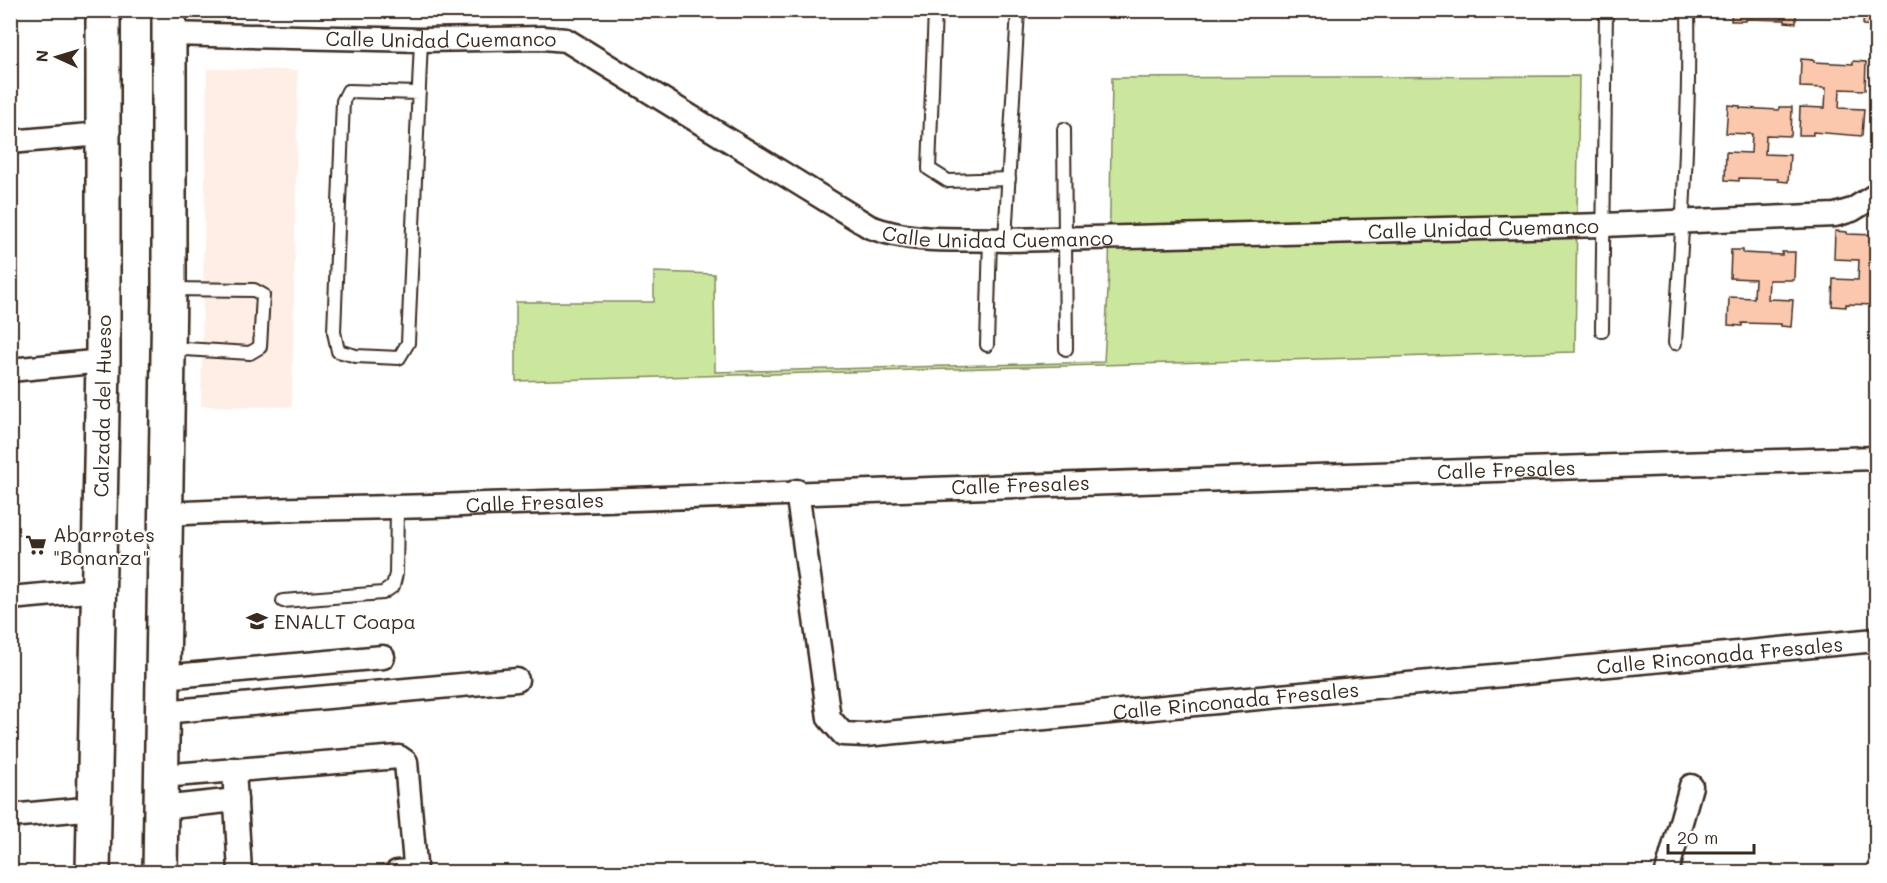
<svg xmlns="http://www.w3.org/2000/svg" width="1887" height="883" viewBox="0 0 1887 883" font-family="Mali,sans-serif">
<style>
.built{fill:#feeee6}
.green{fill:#cbe79e;stroke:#83885e;stroke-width:1.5}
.building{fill:#fcc8ad;stroke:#3b2a1e;stroke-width:1.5}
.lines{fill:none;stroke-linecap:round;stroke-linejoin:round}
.service-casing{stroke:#3b2a1e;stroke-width:16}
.minor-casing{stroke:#3b2a1e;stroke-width:27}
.secondary-casing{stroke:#3b2a1e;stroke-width:38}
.service{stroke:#fff;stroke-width:12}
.minor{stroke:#fff;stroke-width:22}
.secondary{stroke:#fff;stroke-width:33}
.labels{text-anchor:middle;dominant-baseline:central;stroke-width:4.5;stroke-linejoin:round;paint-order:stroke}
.street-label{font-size:20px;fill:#3b2a1e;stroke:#fff}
.poi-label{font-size:20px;fill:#3b2a1e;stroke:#fff;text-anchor:start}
</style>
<rect width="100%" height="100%" fill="#fff"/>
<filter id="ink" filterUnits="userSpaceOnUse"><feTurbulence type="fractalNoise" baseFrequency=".0167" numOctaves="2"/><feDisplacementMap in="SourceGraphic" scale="12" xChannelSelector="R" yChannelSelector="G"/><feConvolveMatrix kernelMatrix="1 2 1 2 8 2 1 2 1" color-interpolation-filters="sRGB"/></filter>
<g filter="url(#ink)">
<polygon class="built" points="207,69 298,70 292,407 201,406"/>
<polygon class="green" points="1579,76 1575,352 516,381 516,302 654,302 654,272 714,274 715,372 1104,362 1109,273 1112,78"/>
<g class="building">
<polygon points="1732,10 1796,10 1796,23 1785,22 1785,20 1746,19 1746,21 1731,21"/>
<polygon points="1864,10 1876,10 1876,26 1863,25"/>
<polygon points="1801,59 1814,60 1814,62 1853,64 1853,61 1866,62 1865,90 1840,89 1839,108 1864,109 1862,136 1813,132 1813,135 1799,135 1800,107 1825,108 1826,88 1800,87"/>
<polygon points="1728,105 1740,106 1740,108 1779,110 1779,107 1792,107 1791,136 1766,135 1765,154 1790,155 1788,182 1778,181 1778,179 1739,178 1739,181 1725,180 1726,152 1751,153 1752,134 1726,133"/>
<polygon points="1835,231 1847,232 1847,234 1876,235 1876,261 1873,261 1872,281 1876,281 1876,305 1846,304 1846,307 1832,306 1833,279 1858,280 1859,260 1834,259"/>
<polygon points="1731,250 1743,250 1743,253 1782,255 1782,252 1795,252 1794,280 1769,280 1768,299 1793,300 1791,327 1781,326 1781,324 1742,323 1742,326 1728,325 1729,297 1754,298 1755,279 1730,278"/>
</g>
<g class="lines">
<defs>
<g id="service">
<polyline points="935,10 929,169 948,181 1009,179"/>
<polyline points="419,93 348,91 343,101 334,332 338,351 356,356 399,358 408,343 421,40"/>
<polyline points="1064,129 1066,349"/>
<polyline points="1005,240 1018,10"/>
<polyline points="1602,331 1606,10"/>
<path d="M1675,343C1682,232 1690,121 1688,10"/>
<polyline points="987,345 990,239"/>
<polyline points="168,348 250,353 260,347 263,295 254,290 169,289"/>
<polyline points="283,601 383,593 393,586 396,574 397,508"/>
</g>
<g id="minor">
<path id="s1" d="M168,34L421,40L543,38L566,40L870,227C917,244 956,238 1005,240L1604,225L1835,215L1852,210L1876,195"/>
<polyline points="10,142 101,134"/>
<polyline points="10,370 103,361"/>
<path id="s2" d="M797,491L829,718L843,734L865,735L1876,640"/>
<path id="s3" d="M166,514C272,508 378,509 484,504C948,485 1412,472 1876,458"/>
<polyline points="10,598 99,590"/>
<polyline points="163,677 383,657"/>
<polyline points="163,712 517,680"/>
<polyline points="234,769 240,872"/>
<polyline points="161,776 399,757 406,762 415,864 409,871 397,872"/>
<polyline points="161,808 236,800"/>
<polyline points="10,816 95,808"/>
<polyline points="1667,872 1691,786"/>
</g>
<g id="secondary">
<path id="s4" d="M93,872L103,361V10"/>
<polyline points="160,872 169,289 169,10"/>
</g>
</defs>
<use href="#service" class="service-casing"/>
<use href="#minor" class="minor-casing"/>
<use href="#secondary" class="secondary-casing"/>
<use href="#service" class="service"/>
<use href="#minor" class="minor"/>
<use href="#secondary" class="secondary"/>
</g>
</g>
<defs>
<symbol id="supermarket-bare" viewBox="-9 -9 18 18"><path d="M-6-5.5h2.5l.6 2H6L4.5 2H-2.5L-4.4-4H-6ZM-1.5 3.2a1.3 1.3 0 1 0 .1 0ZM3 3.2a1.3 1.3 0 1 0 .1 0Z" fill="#3b2a1e" stroke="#fff" stroke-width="2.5" paint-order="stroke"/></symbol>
<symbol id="school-bare" viewBox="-9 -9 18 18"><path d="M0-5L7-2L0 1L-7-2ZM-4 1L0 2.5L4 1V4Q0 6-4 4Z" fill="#3b2a1e" stroke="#fff" stroke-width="2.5" paint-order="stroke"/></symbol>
</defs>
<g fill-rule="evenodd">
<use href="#supermarket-bare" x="21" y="530" width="30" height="30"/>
<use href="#school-bare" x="242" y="606" width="30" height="30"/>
</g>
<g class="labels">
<g class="street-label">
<text stroke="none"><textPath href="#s1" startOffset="273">Calle Unidad Cuemanco</textPath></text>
<text stroke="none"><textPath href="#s1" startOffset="1370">Calle Unidad Cuemanco</textPath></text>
<text stroke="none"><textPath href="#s1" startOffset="884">Calle Unidad Cuemanco</textPath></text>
<text stroke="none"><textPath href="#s4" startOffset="466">Calzada del Hueso</textPath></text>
<text stroke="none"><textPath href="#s3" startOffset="1341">Calle Fresales</textPath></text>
<text stroke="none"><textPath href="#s3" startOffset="855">Calle Fresales</textPath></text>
<text stroke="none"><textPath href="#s3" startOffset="369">Calle Fresales</textPath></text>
<text stroke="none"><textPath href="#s2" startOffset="1131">Calle Rinconada Fresales</textPath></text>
<text stroke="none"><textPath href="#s2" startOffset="645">Calle Rinconada Fresales</textPath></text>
</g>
<g class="poi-label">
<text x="53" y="534">Abarrotes<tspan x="53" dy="23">"Bonanza"</tspan></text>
<text x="274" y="621">ENALLT Coapa</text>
</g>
</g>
<rect width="1887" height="883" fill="none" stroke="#fff" stroke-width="36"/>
<rect x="18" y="18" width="1851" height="847" fill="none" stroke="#3b2a1e" stroke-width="2" filter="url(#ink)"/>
<g transform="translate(57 57) rotate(274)" stroke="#ffffff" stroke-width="4.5" paint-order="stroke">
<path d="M0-4.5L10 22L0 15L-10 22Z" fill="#3b2a1e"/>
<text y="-9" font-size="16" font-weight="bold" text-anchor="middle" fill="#3b2a1e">N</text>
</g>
<path d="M1668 844v9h86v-9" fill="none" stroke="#3b2a1e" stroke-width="3"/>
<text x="1677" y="844" font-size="18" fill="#3b2a1e" stroke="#ffffff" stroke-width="4.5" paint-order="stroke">20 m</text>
</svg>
